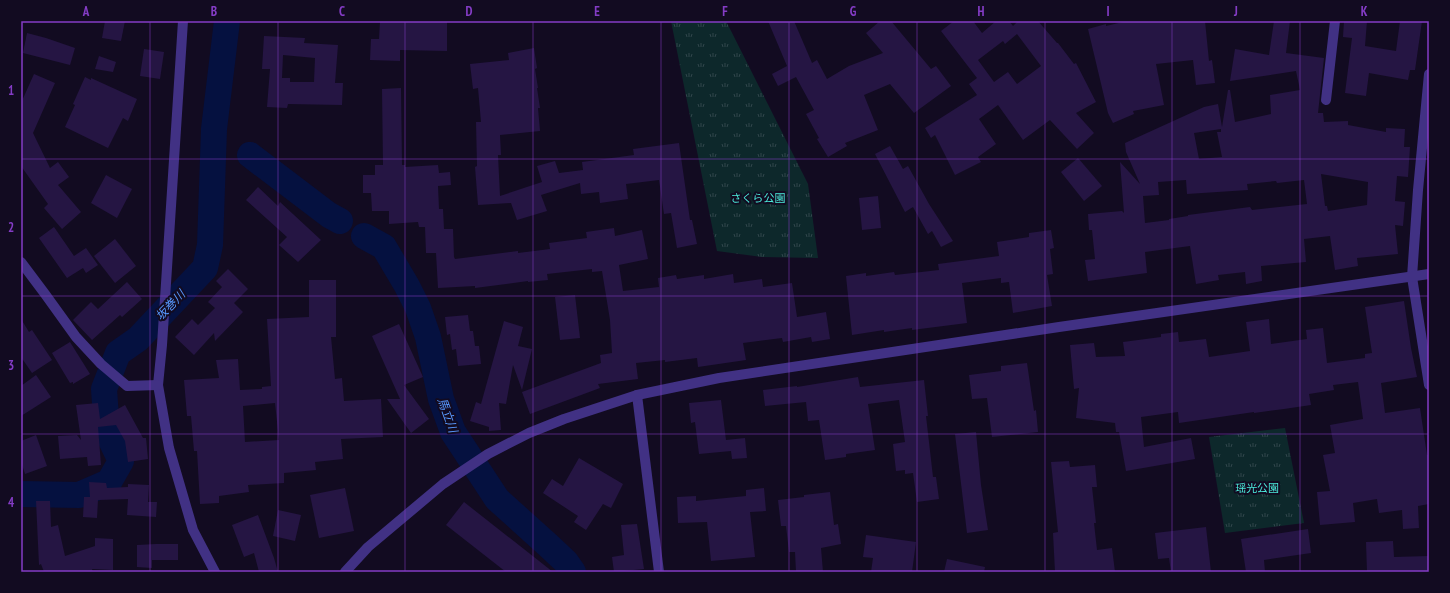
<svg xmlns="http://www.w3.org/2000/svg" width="1450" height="593" viewBox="0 0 1450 593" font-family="'PT Sans Narrow','Noto Sans JP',sans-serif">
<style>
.park{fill:url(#park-tufts)}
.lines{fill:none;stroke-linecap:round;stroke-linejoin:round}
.river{stroke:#051140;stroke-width:26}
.building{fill:#251543;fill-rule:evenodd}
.minor{stroke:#413184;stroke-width:10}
.grid{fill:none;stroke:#843cc5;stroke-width:1;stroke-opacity:0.55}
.labels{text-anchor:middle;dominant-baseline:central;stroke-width:4;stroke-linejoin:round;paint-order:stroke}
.park-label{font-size:11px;fill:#4beada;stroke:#120b21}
.water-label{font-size:12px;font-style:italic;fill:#5899ff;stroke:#120b21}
.neatline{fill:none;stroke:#843cc5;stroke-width:1.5}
.grid-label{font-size:13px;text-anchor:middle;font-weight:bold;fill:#843cc5}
</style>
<defs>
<pattern id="park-tufts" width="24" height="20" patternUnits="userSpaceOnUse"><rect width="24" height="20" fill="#0d282b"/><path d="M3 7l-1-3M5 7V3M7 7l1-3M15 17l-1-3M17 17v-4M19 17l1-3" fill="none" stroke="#30464b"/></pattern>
</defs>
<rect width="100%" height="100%" fill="#120b21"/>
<g class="park">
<polygon points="671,21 726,21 808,184 818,258 762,257 717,251"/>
<polygon points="1285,428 1304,523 1225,533 1209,437"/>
</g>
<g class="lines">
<g class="river">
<polyline points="250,155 329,215 340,221"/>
<polyline points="364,236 384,247 407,286 418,308 428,337 441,399 453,432 497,499 549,546 566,562 573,572"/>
<polyline points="21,494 79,495 109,482 121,461 107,432 104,389 118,353 138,339 205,268 210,245 214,129 227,21"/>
</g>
</g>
<g class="building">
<polygon points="105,21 125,21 121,41 102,38"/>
<polygon points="380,21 447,21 447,51 400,50 400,61 370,60 371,39 379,39"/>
<polygon points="768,21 794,21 812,63 817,60 827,79 849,66 883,53 866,33 880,21 891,21 931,69 936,66 951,86 914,113 890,84 864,95 878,130 845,143 847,146 828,157 817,139 819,138 806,114 814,110 796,77 778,86 772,74 787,66"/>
<path d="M954,21H973L982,33L996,21H1009L1013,26L1018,21H1038L1057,43H1058L1074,64L1076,63L1096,102L1076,113L1094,133L1077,149L1050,120L1023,140L998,105L979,119L996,144L978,157L981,162L955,175L935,135L931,138L925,128L977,95L969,84L977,78L941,31ZM1017,34L1041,66L1017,84L1008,72L994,82L978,60L1003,41L1005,44Z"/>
<polygon points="1127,21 1205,21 1209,61 1212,60 1215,83 1196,85 1193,60 1156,64 1164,105 1133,111 1134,114 1113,123 1108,113 1088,29 1106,24 1106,26"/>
<path d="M1274,21H1290L1286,53L1324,58L1318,113H1323L1324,122L1348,121V125L1386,132V128L1405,129L1404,147H1410L1408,177L1397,176L1395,201L1405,202L1403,226L1395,225L1398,254L1357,258L1358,266L1335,270L1330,236L1304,239L1306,262L1261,266L1262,281L1246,284L1245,272L1218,275L1219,280L1196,284L1190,246L1145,252L1147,273L1088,281L1085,260L1095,259L1092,230H1089L1088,214L1122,211L1124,213L1120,162L1140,184L1126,152L1125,143L1204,107L1218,104L1222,127L1228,90H1230L1235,122L1271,114L1270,95L1300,90L1296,71L1230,81L1235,49L1269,55ZM1221,129V132H1217L1222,157L1199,159L1194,133ZM1321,174L1368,182L1367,205L1328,211L1327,206H1325ZM1186,180L1187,194L1248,190L1247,184L1276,181L1277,183L1304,180L1307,204L1252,210L1250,207L1188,215V216L1169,219V220L1145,223L1143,196L1159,195L1158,182Z"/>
<polygon points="1344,21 1367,21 1365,46 1396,51 1400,21 1422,21 1415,70 1410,70 1408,80 1369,73 1366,96 1345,93 1352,38 1343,37"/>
<polygon points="27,33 46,38 75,48 70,65 23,53"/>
<path d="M264,36L305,38L304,43L338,45L335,83H343L342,105L288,104L287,108L267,107L270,69H262ZM283,55L315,58L314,82H290V78H282Z"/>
<polygon points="534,48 537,68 535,69 538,88 537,88 540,108 538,108 540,131 500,135 501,155 498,155 500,196 542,182 537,166 555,161 559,173 583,170 582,162 634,155 633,149 679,143 690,220 692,220 697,244 677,248 671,213 664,214 659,180 626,184 628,199 600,203 599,192 581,194 580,183 541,195 547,211 517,220 511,203 478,205 475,167 477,166 476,122 481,122 478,88 473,89 470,64 509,60 508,53"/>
<polygon points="144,49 164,52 160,79 140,76"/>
<polygon points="99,56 116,62 113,72 95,69"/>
<polygon points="34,74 55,83 33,133 50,168 58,162 69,177 58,185 81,212 62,229 44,208 48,204 21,166 21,103"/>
<polygon points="85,77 91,80 91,78 137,99 128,121 123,118 108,148 65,127 75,105 73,104"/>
<polygon points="401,88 402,165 405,165 405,167 438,165 439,173 450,172 451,185 438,186 439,209 443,209 444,229 453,229 454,257 455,259 518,251 518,253 550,249 549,243 587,238 586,232 614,228 615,236 642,230 648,259 619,265 623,291 659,287 658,278 676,275 677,279 704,275 704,279 733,274 734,283 762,279 763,287 792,283 797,317 826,312 830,339 812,342 811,337 783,342 782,338 743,343 746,360 698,367 697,358 665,362 665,360 636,363 638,379 598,384 600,388 530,414 522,392 601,363 600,355 612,353 610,320 602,271 592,272 592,269 547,274 548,280 528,282 528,281 475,288 475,286 438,288 436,253 426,253 425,227 419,227 418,222 389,224 389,211 372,211 371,193 363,193 363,175 375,175 375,165 383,165 382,89"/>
<polygon points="890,146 903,169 908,166 929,204 953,241 941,247 932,231 928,234 913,207 905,212 875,154"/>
<polygon points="1078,158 1102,186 1084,201 1061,172"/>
<polygon points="106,175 132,189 117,218 91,203"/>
<polygon points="258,187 278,206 280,202 321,240 298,262 279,245 287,237 246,200"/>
<polygon points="878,196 881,228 862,230 859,198"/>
<polygon points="54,227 74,256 86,248 98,265 86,273 83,268 67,278 39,238"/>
<polygon points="1051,230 1054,248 1050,249 1053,274 1047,275 1052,306 1013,313 1009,282 1001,283 1001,278 962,283 967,323 912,330 912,328 884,332 884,330 852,335 846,276 866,273 866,276 894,272 895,275 939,270 938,264 999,256 997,242 1029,237 1029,233"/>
<polygon points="115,239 136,266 115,283 94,256"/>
<polygon points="228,269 248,289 234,303 243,312 215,341 214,333 194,355 175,337 192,319 198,325 215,308 208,302 222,287 216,281"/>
<path d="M309,280H336V337H331L335,379L342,378L344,401L381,399L383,437L341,439L343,459L315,462L316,470L284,473V483L248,485L249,492L219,496V503L200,504L197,451H194L191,416H187L184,380L219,378L216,360L238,359L240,390L262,389V387L271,386L267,319L309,317ZM275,403L279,440L245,442L243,406Z"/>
<polygon points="127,282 142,299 122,317 120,315 92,340 73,320 91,302 98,309"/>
<polygon points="575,295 580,338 560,340 555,297"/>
<polygon points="1404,301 1411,348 1417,377 1381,383 1385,413 1420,408 1427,455 1429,455 1429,504 1418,506 1419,528 1403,529 1402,510 1379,513 1377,499 1353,503 1355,522 1320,525 1317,492 1330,491 1323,455 1335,453 1330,425 1363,419 1358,382 1333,385 1334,390 1309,394 1311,405 1284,409 1254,413 1254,412 1179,423 1178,412 1141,417 1144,447 1191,438 1195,459 1126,471 1119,432 1116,432 1115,423 1076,418 1079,388 1074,389 1070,345 1094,343 1096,357 1125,356 1123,342 1161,337 1161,334 1178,332 1179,342 1206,339 1209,357 1250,351 1246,322 1269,319 1271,344 1307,339 1306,330 1323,328 1327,363 1365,358 1365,354 1372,353 1365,307"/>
<polygon points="468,315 470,331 473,331 475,346 479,346 481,364 458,366 456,349 452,350 450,334 447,335 445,317"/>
<polygon points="21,319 29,332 32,330 52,360 32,373 21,357"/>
<polygon points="504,321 523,327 518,346 532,349 522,390 513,365 506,404 499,403 501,430 489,431 489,427 470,421 476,402 481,404"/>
<polygon points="399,324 423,377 404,385 429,419 411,433 387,399 400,399 372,336"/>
<polygon points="70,342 90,374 73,384 73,382 70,383 52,353"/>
<polygon points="1027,363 1034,411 1036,410 1038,432 992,437 987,398 972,399 969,375 1001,371 1001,366"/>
<polygon points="36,375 51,397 21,416 21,386"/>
<polygon points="858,377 860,387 924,380 928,416 926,416 933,477 936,477 939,499 917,502 913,473 905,474 905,470 896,471 893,444 905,442 899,400 868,404 875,450 846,454 846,457 825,460 819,420 808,421 806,402 765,406 763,390 797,386 797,387"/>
<polygon points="721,400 726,440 745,438 747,458 732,459 731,451 699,454 695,422 691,423 689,403"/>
<polygon points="98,403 100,419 125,405 143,438 146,438 148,459 128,462 125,441 116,425 98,427 101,465 88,466 87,457 60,459 58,436 77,435 81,440 76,405"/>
<polygon points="976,432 981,485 988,530 967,533 955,434"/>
<polygon points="36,435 47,466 25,474 21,461 21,441"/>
<polygon points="579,458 623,484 611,508 603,504 586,530 574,522 578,516 543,493 552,479 563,486"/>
<polygon points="1069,461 1070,467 1095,465 1097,487 1092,487 1096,523 1094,523 1097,550 1112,548 1115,572 1055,572 1053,533 1058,532 1051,462"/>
<polygon points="89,482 106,483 107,488 128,487 128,484 149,485 148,502 157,502 156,517 127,515 128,499 98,500 97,518 83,517 84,497 90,497"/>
<polygon points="345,488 354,531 319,538 310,495"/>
<polygon points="764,488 766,511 750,512 755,557 711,561 707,522 678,523 677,497 696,496 696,501 746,496 746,490"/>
<polygon points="830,492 834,525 838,524 841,544 821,548 823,572 796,572 795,552 789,552 786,526 781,526 778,500 804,497 804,495"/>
<polygon points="36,501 50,501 51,527 58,525 65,556 95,546 95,538 113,539 113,570 92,569 93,572 44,572 41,564 39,565"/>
<polygon points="464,502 553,572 506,572 446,525"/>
<polygon points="278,510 301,515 295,541 273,536"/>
<polygon points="258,515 274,558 278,572 259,572 254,553 244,557 232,525"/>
<polygon points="637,524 644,569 614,572 612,557 624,555 621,525"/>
<polygon points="1206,527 1211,572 1171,572 1169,558 1158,559 1155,533"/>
<polygon points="1308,529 1311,553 1264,560 1265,572 1246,572 1241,539"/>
<polygon points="866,535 916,542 912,572 871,572 873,558 863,557"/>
<polygon points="1393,541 1394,557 1429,556 1429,572 1367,572 1366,542"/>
<polygon points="156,544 178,544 178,560 152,560 152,568 137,567 137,545"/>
<polygon points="947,559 985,567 984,572 944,572"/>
</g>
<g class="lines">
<g class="minor">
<polyline points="183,21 162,345 158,385 169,448 193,530 215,572"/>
<polyline points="1429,74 1418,190 1412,277 1429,385"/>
<polyline points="1326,100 1335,21"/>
<polyline points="21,262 45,294 76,337 101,364 127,386 158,385"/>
<polyline points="637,395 659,572"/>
<polyline points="345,572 368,547 443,484 488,454 529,433 564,419 637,395 719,378 1059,327 1429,274"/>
</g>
</g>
<path class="grid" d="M150,21V572M278,21V572M405,21V572M533,21V572M661,21V572M789,21V572M917,21V572M1045,21V572M1172,21V572M1300,21V572M21,159H1429M21,296H1429M21,434H1429"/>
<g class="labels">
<g class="park-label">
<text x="758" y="198">さくら公園</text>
<text x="1257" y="488">瑶光公園</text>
</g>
<g class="water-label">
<text transform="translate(170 305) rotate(-46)">坂巻川</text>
<text transform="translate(448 415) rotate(70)">馬立川</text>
</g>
</g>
<rect width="1450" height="593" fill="none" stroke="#120b21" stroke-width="44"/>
<rect x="22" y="22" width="1406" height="549" class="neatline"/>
<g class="grid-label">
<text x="86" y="16">A</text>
<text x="214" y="16">B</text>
<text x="342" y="16">C</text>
<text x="469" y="16">D</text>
<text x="597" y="16">E</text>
<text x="725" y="16">F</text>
<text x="853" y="16">G</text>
<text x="981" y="16">H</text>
<text x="1108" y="16">I</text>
<text x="1236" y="16">J</text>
<text x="1364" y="16">K</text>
<text x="11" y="95">1</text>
<text x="11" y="232">2</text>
<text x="11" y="370">3</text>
<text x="11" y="507">4</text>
</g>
</svg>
